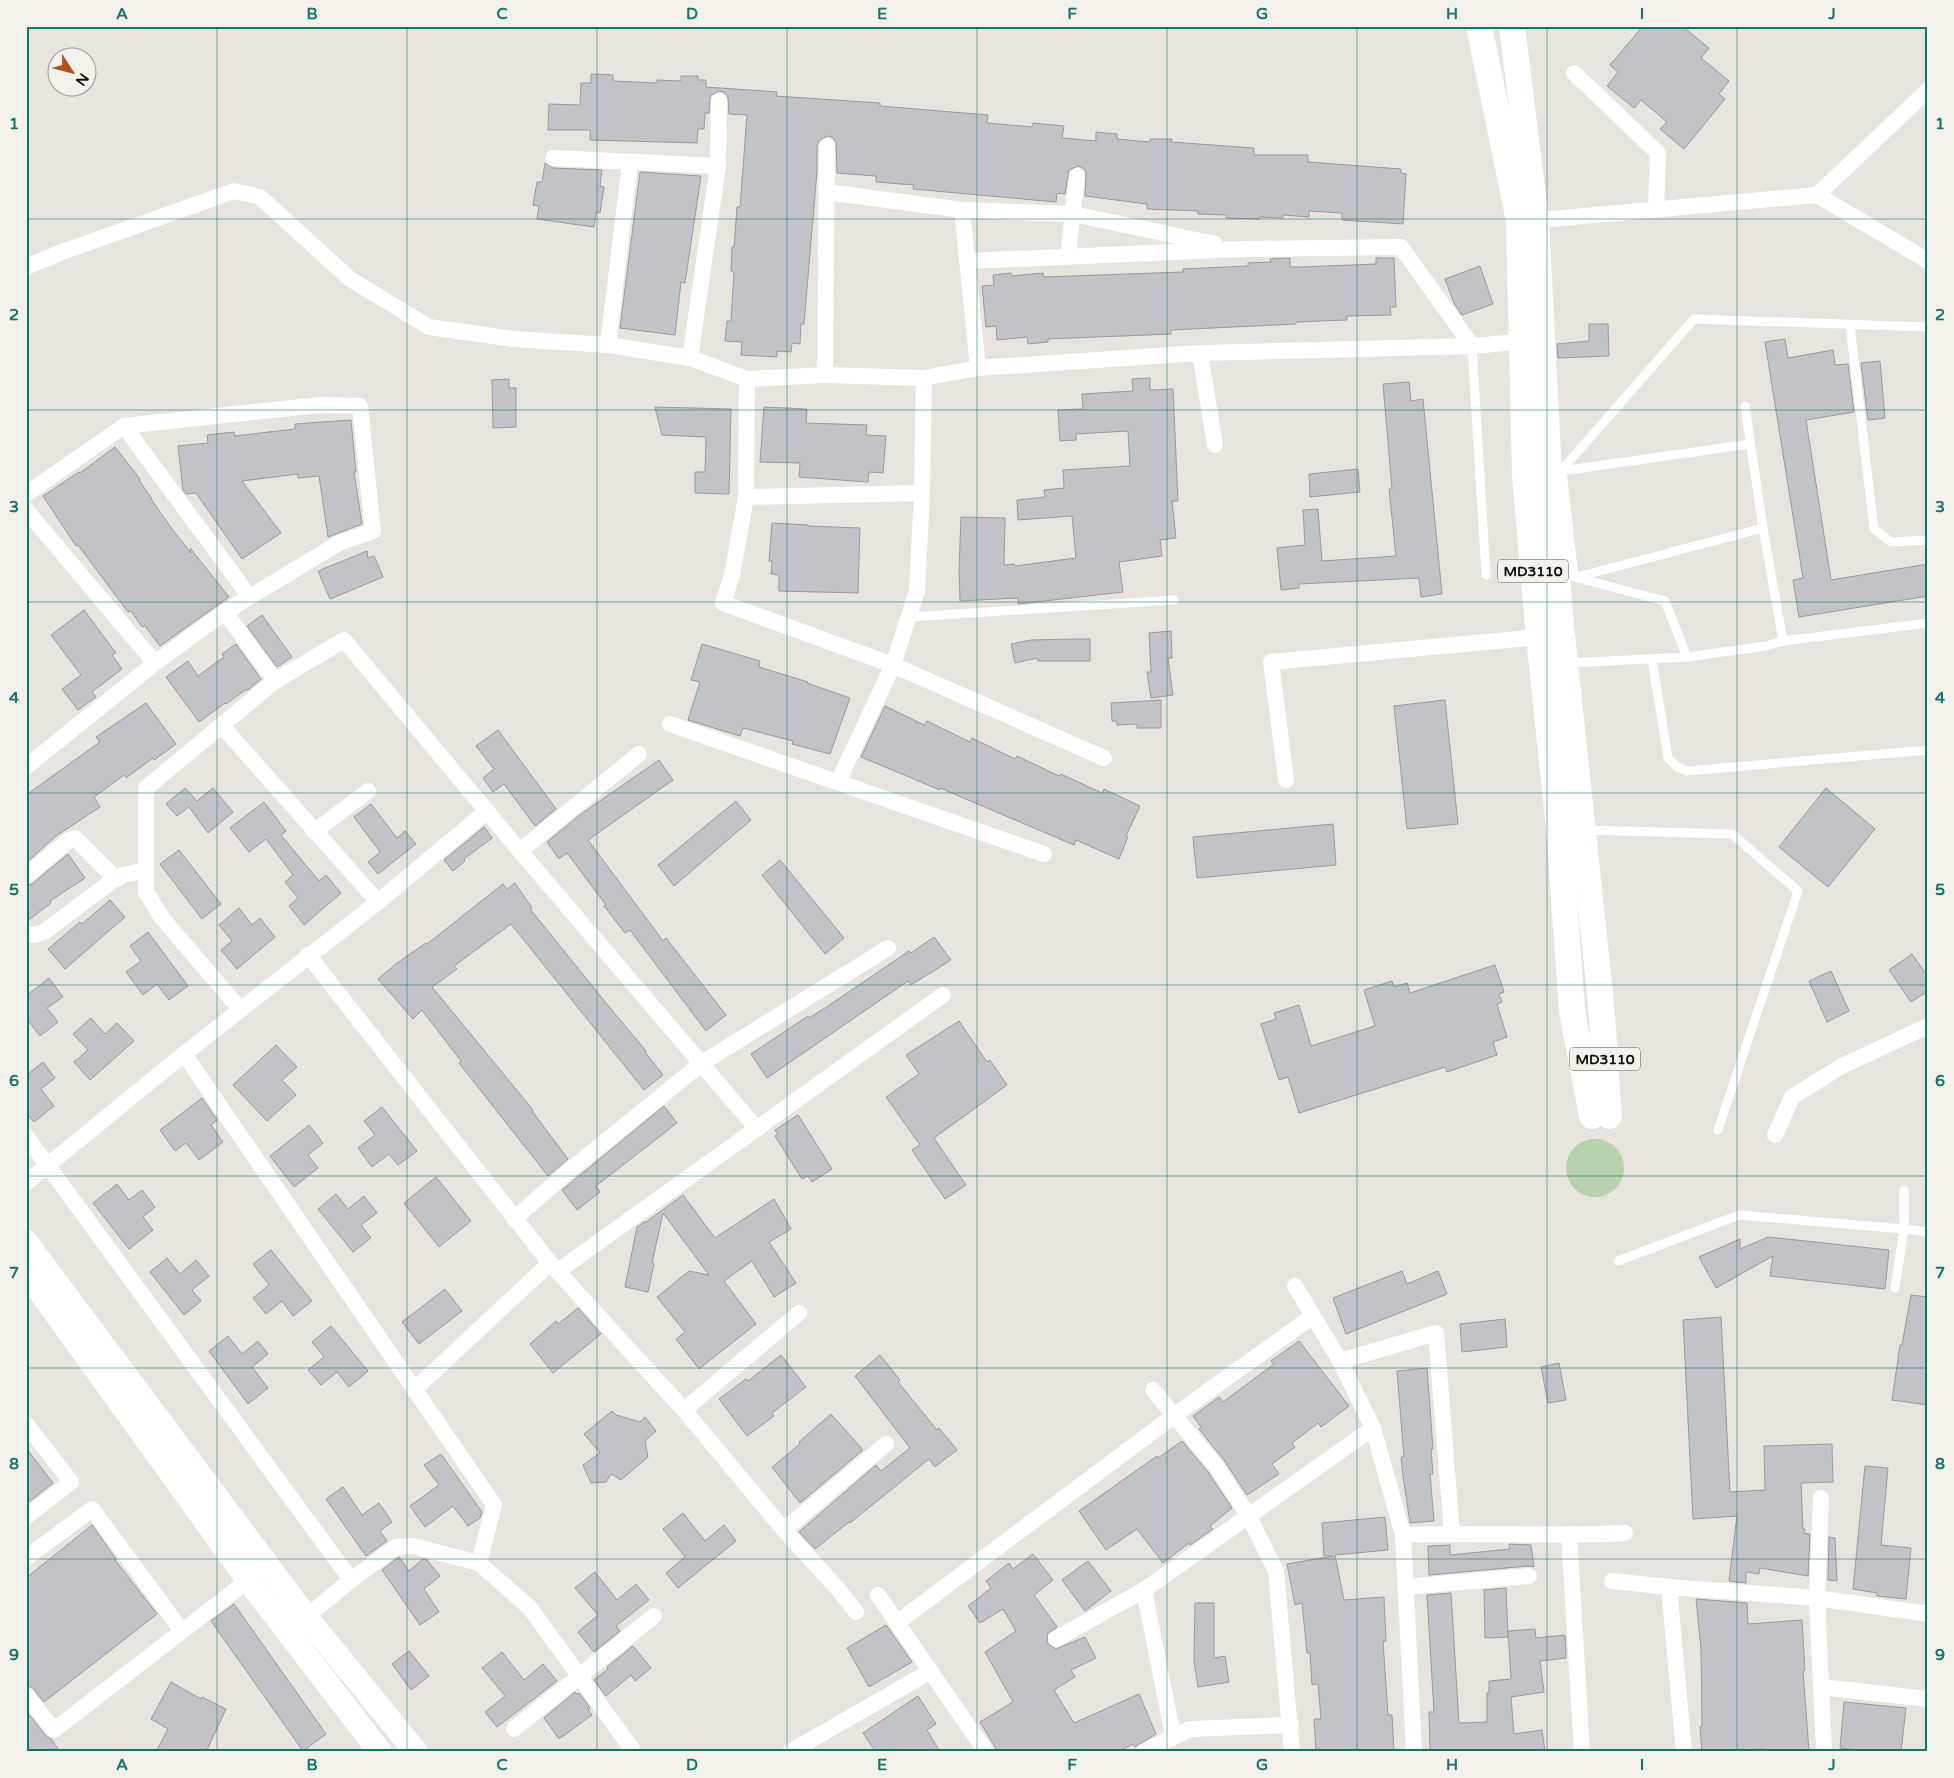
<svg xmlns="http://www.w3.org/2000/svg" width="1954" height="1778" viewBox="0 0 1954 1778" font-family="'Varela Round',sans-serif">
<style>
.green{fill:#b6d2ac}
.building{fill:#c2c2c9;stroke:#99989f}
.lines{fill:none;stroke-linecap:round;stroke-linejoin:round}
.lane{stroke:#fff;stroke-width:9}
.street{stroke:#fff;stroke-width:16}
.secondary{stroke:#fff;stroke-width:24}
.primary{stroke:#fff;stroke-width:26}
.grid{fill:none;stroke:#0f766e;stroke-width:1;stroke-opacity:0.55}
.labels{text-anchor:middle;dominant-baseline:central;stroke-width:4;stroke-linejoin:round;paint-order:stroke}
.shield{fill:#f3f1ea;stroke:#53534f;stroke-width:1}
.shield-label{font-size:14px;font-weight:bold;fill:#0f0f0c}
.neatline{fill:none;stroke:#0f766e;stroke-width:2}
.grid-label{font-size:16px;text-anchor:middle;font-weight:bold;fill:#0f766e}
</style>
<rect width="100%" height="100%" fill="#e6e4dd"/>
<circle class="green" cx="1595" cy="1168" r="29"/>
<g class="building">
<polygon points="1643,26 1682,26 1709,48 1701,58 1729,81 1719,94 1725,99 1684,149 1660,129 1667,122 1641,100 1634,108 1607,86 1618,72 1610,65"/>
<polygon points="591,74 613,75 613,81 657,83 657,80 681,81 681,76 698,76 698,80 706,80 706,87 777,92 776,96 850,101 880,103 880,106 988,115 987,123 1032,127 1033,123 1064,126 1062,138 1096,141 1096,132 1117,134 1117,139 1150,142 1150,139 1172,139 1171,142 1254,148 1254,155 1308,155 1308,162 1401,169 1401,173 1406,174 1403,224 1342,220 1342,213 1309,211 1309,217 1283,215 1283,218 1259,217 1259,219 1226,218 1226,215 1198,214 1198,211 1147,209 1147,204 1085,196 1086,172 1083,168 1078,166 1069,170 1065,194 1057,193 1056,202 913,189 914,185 876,182 876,176 837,173 836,142 832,137 827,136 819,141 817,146 817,171 804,324 801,324 800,344 792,343 791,352 777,351 777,357 741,355 742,342 725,341 727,321 731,321 734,272 731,271 732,247 734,247 737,207 740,207 747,115 729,114 728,97 724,92 719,91 710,96 709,113 705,113 704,129 698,129 697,143 590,140 590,130 548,130 549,104 580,105 581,83 591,83"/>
<polygon points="545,163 553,168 602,170 600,186 604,187 600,213 596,212 594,227 537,219 539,206 533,205 537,182 542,182"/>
<polygon points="640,172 701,176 685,283 681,282 675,335 620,328"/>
<polygon points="1290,258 1290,267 1301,267 1376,264 1376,258 1394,258 1396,307 1390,307 1391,315 1347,316 1347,320 1296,322 1296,324 1171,330 1171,334 1048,339 1048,342 1028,344 1027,337 997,340 996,326 986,327 982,286 994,285 993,275 1011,273 1012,276 1043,273 1044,277 1183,272 1183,269 1248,266 1248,263 1271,262 1270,259"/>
<polygon points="1480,266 1493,304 1462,315 1454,303 1445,279"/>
<polygon points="1589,324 1608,324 1609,356 1558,358 1557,344 1589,341"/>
<polygon points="1785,339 1788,358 1833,350 1835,365 1848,364 1854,412 1806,420 1831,580 1928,564 1928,596 1799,617 1793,580 1803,578 1765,342"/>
<polygon points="1880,361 1885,418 1868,420 1861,363"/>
<polygon points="1150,378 1150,390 1173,389 1178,501 1172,501 1176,538 1160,540 1162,556 1119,562 1123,592 1018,604 1018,598 960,601 959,569 961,517 1005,518 1004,565 1014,564 1015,566 1076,558 1072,516 1018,520 1017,500 1045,497 1044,490 1064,488 1063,470 1130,466 1128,431 1076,434 1076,440 1060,441 1058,410 1083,409 1082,394 1133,391 1132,379"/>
<polygon points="509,379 509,388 516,388 516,427 493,428 492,380"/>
<polygon points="1409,382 1411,401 1423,399 1442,594 1421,597 1419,578 1299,584 1299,588 1281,590 1277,548 1305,545 1303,510 1318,509 1322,561 1396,556 1389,489 1392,489 1383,384"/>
<polygon points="655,407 731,409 729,494 695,493 695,472 705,472 706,437 662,435"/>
<polygon points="764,407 807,409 806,423 867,425 866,435 886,436 883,473 869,472 868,482 799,477 800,463 760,462"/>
<polygon points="351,420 356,472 354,472 362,524 328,537 319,476 298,478 298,474 242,481 281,533 242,559 196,493 186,494 183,490 178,446 208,443 207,435 234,432 235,436 295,429 295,424"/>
<polygon points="115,447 140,479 139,480 152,499 151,499 172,529 191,553 190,548 229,597 160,646 145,626 142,627 131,611 128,612 78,545 76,546 43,496 79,472 80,473"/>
<polygon points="1358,469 1360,492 1310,497 1309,474"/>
<polygon points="772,523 808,525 808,526 860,528 858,593 779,591 779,575 771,574 772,561 769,561"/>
<polygon points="367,551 368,558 374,556 383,577 330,599 318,571"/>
<polygon points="84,610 116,653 112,655 122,669 92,692 96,697 78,710 62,689 81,675 51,635"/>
<polygon points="262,615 292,657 277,667 247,626"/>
<polygon points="1171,631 1172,658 1168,658 1173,695 1151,698 1147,672 1151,672 1149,633"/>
<polygon points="1072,639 1090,639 1090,661 1038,661 1037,658 1015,663 1011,644 1031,640"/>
<polygon points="236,644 261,679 248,690 245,690 226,704 225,703 199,722 166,677 188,661 198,676 224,657 222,654"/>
<polygon points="702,644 760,661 759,667 808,682 807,683 850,698 830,754 792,744 793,741 743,728 740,736 688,720 700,682 691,680"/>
<polygon points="1161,700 1161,728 1137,728 1137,724 1117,725 1116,721 1112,721 1111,703"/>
<polygon points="1445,700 1458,824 1407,829 1394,706"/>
<polygon points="146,703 176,744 154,760 153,758 126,778 124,775 94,797 100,807 56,836 26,863 26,795 100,742 96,737"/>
<polygon points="885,706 924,725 927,721 970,742 972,738 1015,759 1017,756 1059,776 1061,774 1102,793 1104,789 1140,806 1126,836 1128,837 1119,859 1076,840 1074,845 940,788 940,790 861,757"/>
<polygon points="498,730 556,809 535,826 504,784 493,792 483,778 494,769 476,746"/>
<polygon points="659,760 673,780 588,840 663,941 666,938 726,1015 706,1031 630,930 625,933 604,906 606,905 567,853 559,859 547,842 581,814"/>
<polygon points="185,788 197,801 213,788 233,812 208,833 189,807 177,816 166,804"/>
<polygon points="1826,788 1875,829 1828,887 1779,847"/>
<polygon points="736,801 751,820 674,886 658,865"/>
<polygon points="264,802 286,831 281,835 319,881 326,875 341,893 304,925 289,906 298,898 285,882 293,875 266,839 249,852 230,828"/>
<polygon points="371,804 397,838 405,831 416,844 378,874 368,862 380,852 354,817"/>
<polygon points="1333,824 1336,865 1197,878 1193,837"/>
<polygon points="484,827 492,838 464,859 465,861 453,871 444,860"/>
<polygon points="179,850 221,904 202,919 160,864"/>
<polygon points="68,854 85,878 50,901 51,903 26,922 26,886 32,884"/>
<polygon points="780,860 844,938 825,954 762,875"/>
<polygon points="515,883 532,908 530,909 606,1003 646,1051 645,1052 663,1075 644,1090 511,924 454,966 457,969 432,987 533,1110 532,1111 568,1159 548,1176 459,1063 461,1061 422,1010 413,1019 378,979 397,963 426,943 427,944 503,884 507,889"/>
<polygon points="110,900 125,917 65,969 48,949 80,922 82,924"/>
<polygon points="239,908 252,925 260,918 275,937 237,969 221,950 232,941 219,925"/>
<polygon points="148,932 188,986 169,1000 157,984 143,995 126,972 141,961 130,946"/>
<polygon points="934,937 951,960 911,985 908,981 767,1078 751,1054 808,1016 809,1018 828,1006 909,951 911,953"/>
<polygon points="1912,954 1928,977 1928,991 1911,1002 1889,970"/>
<polygon points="1495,965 1504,992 1499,994 1502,1002 1497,1004 1507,1037 1493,1042 1497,1055 1447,1072 1445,1067 1299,1113 1288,1077 1279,1080 1261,1024 1276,1019 1274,1013 1299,1005 1311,1046 1375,1026 1364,990 1392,981 1394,987 1407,983 1410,993"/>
<polygon points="1831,971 1849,1011 1827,1022 1809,981"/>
<polygon points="49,978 63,997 47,1008 58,1022 40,1036 26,1018 26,996"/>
<polygon points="91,1018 105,1034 117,1023 134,1041 90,1080 74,1062 88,1050 73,1034"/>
<polygon points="959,1021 987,1062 990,1060 1007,1085 934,1138 966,1185 945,1199 912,1150 920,1145 886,1097 919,1074 906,1055"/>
<polygon points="276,1045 297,1067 282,1080 296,1095 267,1121 233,1085"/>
<polygon points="43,1062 55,1078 41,1089 54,1106 34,1122 26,1113 26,1071 28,1074"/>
<polygon points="202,1098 217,1120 211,1125 223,1142 199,1160 186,1143 175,1151 160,1130"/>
<polygon points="664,1106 677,1123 596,1186 600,1192 577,1210 562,1190"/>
<polygon points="382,1107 417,1151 398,1165 389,1154 372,1167 358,1148 375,1135 364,1121"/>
<polygon points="798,1115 832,1169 812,1182 808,1176 802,1179 775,1136 778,1134 775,1130"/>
<polygon points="309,1125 323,1143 308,1155 318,1168 294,1187 270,1156"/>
<polygon points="436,1177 471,1221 439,1247 404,1203"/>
<polygon points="117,1184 129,1200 142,1190 155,1207 143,1217 153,1230 129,1249 93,1203"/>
<polygon points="336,1194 348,1209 364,1196 377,1213 361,1225 371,1238 353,1252 318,1209"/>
<polygon points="683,1195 715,1238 774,1199 791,1229 769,1242 796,1283 774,1297 752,1261 724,1281 756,1324 699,1369 676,1339 685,1332 657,1297 689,1271 709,1275 663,1213 652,1263 654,1264 648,1292 625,1287 637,1227 644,1222 646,1222"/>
<polygon points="1768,1237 1889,1250 1885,1289 1770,1276 1773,1256 1716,1288 1699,1257 1740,1239 1740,1249"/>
<polygon points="271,1250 312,1301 293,1316 282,1301 266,1314 253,1298 269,1285 253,1264"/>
<polygon points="167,1258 180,1274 196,1260 209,1276 192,1290 201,1301 184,1315 150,1272"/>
<polygon points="1402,1271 1407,1284 1438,1271 1447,1294 1346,1334 1333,1298"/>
<polygon points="445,1289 462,1311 419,1344 402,1322"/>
<polygon points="1911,1295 1928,1297 1928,1405 1892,1400 1900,1345 1902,1345"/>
<polygon points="578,1308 601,1334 553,1373 530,1344 556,1321 558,1324"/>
<polygon points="1721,1317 1730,1492 1765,1490 1764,1446 1832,1444 1833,1482 1801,1483 1803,1529 1805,1529 1804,1533 1810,1534 1808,1576 1760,1568 1759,1574 1746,1572 1746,1583 1729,1581 1737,1516 1693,1519 1683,1320"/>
<polygon points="1505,1319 1507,1347 1462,1352 1460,1324"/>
<polygon points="331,1326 368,1371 349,1387 337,1372 321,1385 308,1370 324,1357 312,1342"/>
<polygon points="228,1336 242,1354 258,1341 268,1354 252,1367 268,1388 248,1404 209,1351"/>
<polygon points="1299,1341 1349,1406 1321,1427 1318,1423 1292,1443 1295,1447 1272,1464 1279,1474 1247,1495 1224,1460 1199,1429 1201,1427 1193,1416 1219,1397 1223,1402 1274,1364 1271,1361"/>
<polygon points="781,1355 806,1387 772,1413 774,1416 747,1436 719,1399 746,1379 748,1381"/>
<polygon points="880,1355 900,1380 898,1382 937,1430 939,1428 957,1450 935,1467 929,1459 850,1523 849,1522 815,1549 799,1532 876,1465 881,1471 910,1448 855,1376"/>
<polygon points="1559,1363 1566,1400 1548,1403 1541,1367"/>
<polygon points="1427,1368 1433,1449 1431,1449 1433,1474 1430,1474 1434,1521 1410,1523 1403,1476 1401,1457 1404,1457 1397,1371"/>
<polygon points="612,1411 616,1415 640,1422 645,1417 656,1431 645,1441 648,1457 621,1480 611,1474 606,1482 591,1483 583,1465 600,1453 584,1434"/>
<polygon points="831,1414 863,1450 800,1503 772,1467 800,1444 799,1442"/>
<polygon points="1182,1441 1208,1472 1232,1508 1210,1526 1213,1529 1190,1545 1189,1543 1163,1563 1137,1529 1106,1550 1079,1511 1157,1456 1158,1458"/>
<polygon points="26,1448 53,1483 26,1504"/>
<polygon points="441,1454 482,1512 480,1518 468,1526 453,1506 425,1527 410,1506 439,1485 424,1465"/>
<polygon points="1865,1466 1888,1468 1881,1545 1911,1548 1906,1599 1877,1596 1877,1593 1853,1589"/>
<polygon points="343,1487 362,1515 379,1503 392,1522 380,1531 387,1541 366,1556 326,1499"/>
<polygon points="683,1513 705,1541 724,1525 736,1541 678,1588 666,1573 685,1557 663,1529"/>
<polygon points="1385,1517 1388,1550 1335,1555 1344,1600 1384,1597 1386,1641 1383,1641 1388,1715 1392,1715 1394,1752 1316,1752 1314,1719 1321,1719 1318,1684 1312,1685 1310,1653 1307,1653 1302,1603 1295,1605 1287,1564 1333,1556 1324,1556 1322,1523"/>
<polygon points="92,1525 116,1559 115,1560 157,1614 44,1702 33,1688 26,1685 26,1578"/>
<polygon points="1829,1537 1835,1538 1837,1581 1828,1580"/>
<polygon points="1509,1544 1531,1545 1534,1567 1528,1566 1429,1575 1428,1546 1450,1545 1450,1555 1510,1549"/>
<polygon points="1033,1554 1053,1580 1034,1595 1057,1627 1047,1634 1048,1644 1056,1649 1085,1637 1096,1658 1071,1670 1075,1677 1054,1690 1074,1723 1139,1694 1156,1734 1135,1747 1133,1744 1117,1752 998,1752 980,1722 1013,1702 985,1652 1016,1631 1003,1609 980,1623 968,1606 991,1588 986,1581 1009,1563 1013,1569"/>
<polygon points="399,1557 409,1571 423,1559 427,1560 440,1576 424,1589 439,1612 420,1625 382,1570"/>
<polygon points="1088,1561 1111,1591 1085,1611 1062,1580"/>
<polygon points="595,1572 617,1600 636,1584 649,1600 616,1626 620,1631 594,1652 578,1632 598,1615 575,1588"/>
<polygon points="1506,1588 1508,1637 1485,1638 1484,1590"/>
<polygon points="1451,1593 1459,1723 1487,1722 1487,1693 1489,1693 1489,1681 1511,1679 1508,1631 1535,1629 1536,1638 1565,1635 1566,1658 1540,1661 1544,1692 1511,1697 1514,1734 1542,1730 1545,1752 1495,1752 1495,1750 1430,1751 1429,1712 1434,1712 1427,1595"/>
<polygon points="1696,1599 1747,1603 1748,1624 1802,1620 1805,1670 1803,1671 1809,1751 1762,1752 1762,1749 1702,1752 1700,1727 1702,1726 1701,1649"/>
<polygon points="1195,1603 1214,1603 1214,1658 1225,1656 1229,1682 1198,1687 1194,1661"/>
<polygon points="234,1604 326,1734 303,1751 211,1621"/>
<polygon points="886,1625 912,1662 869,1687 847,1648"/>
<polygon points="633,1646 651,1668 635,1681 631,1675 606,1696 594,1680 608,1669 607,1667"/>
<polygon points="409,1651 429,1676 411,1690 392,1664"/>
<polygon points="502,1652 524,1680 543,1664 557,1681 497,1727 485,1712 505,1696 482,1668"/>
<polygon points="171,1682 201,1699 202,1697 226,1709 206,1752 156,1752 168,1729 151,1719"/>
<polygon points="575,1692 577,1694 579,1693 590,1708 588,1710 592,1715 559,1739 544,1718"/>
<polygon points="918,1696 936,1724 927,1730 940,1752 876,1752 863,1733"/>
<polygon points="1844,1702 1906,1708 1901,1752 1875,1752 1840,1748"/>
<polygon points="26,1711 46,1736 52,1740 60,1752 26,1752"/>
</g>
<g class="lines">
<g class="lane">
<polyline points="1850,325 1874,529 1891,542 1928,540"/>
<polyline points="1472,346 1486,575"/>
<polyline points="1745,406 1763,528 1783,641 1766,646 1687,657 1665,601 1574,577 1562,471 1750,444"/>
<polyline points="1560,472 1694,319 1928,327"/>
<polyline points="1577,577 1763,528"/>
<polyline points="909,617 1174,600"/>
<polyline points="1783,641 1928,623"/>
<polyline points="1652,659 1668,758 1677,767 1687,771 1928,750"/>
<polyline points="1567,663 1687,657"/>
<polyline points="1585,830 1732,834 1798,891 1718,1130"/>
<polyline points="1618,1261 1739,1215 1904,1229 1928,1232"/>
<polyline points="1895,1288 1904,1229 1904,1190"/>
</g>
<g class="street">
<polyline points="1574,73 1658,153 1656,209"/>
<polyline points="553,158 718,166"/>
<polyline points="630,162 608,345 690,358 747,379 825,375 924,378 978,368 1200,353 1472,346 1530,341"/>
<polyline points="827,192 962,210 1073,214 1215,244"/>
<polyline points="1817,195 1928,90"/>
<polyline points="962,210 978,368"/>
<polyline points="1529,221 1817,195 1928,261"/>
<polyline points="1068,256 1077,176"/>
<polyline points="968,261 1241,249 1401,247 1472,346"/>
<polyline points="26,267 62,252 234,191 260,197 350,279 429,327 514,339 608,345"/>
<polyline points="1200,353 1215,445"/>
<polyline points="690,358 718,166 719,101"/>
<polyline points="825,375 827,146"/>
<polyline points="747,379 746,497 732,575 723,603 893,665 1104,758"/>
<polyline points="124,426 249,596"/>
<polyline points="26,494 124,426 319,405 360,406 373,531 339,543 225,612 155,663 26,767"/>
<polyline points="746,497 922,493"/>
<polyline points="26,510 155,663"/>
<polyline points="225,612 275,681"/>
<polyline points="670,724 1044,854"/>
<polyline points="222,726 378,902"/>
<polyline points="1286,780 1271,662 1539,637 1546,633"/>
<polyline points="838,782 893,665 917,591 922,493 924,378"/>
<polyline points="314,832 368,791"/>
<polyline points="520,851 639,754"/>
<polyline points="26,876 69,840 75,838 116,879"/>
<polyline points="26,934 34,935 44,932 112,881 123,875 146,870"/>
<polyline points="308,955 550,1263 684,1410 784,1530 838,1589 856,1612"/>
<polyline points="240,1009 162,918 146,892 146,788 275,681 344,640 520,851 757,1129"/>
<polyline points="184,1054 494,1505 479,1563 530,1608 632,1749"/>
<polyline points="1775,1135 1792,1097 1842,1066 1928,1026"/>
<polyline points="26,1136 351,1580"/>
<polyline points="26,1183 184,1054 378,902 487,811"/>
<polyline points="514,1219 570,1170 702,1063 888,948"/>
<polyline points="558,1271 943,995"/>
<polyline points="1295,1286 1340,1361 1373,1428 1403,1535 1414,1752"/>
<polyline points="1340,1361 1436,1333 1452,1533"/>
<polyline points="414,1390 550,1263"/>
<polyline points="1153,1390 1216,1466 1248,1515 1276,1571 1292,1752"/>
<polyline points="684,1410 799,1313"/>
<polyline points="26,1424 71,1482 26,1517"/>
<polyline points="1821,1498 1817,1598 1824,1752"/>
<polyline points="784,1530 886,1444"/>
<polyline points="1569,1534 1582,1752"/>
<path d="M1403,1535C1477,1532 1551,1537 1625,1533"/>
<polyline points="26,1558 92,1509 182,1631"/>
<polyline points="1612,1581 1669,1587 1817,1598 1928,1614"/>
<polyline points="1405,1587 1529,1576"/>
<polyline points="1669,1587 1684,1752"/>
<polyline points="878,1595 986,1752"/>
<polyline points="306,1617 351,1580 396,1547 413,1546 479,1563"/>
<polyline points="898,1622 1175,1415 1313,1316"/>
<polyline points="1056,1639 1144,1590"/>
<polyline points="1821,1687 1928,1699"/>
<polyline points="26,1695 54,1730 255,1575"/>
<polyline points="514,1729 654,1616"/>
<polyline points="1173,1736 1144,1590 1373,1428"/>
<polyline points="790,1752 931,1671"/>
<polyline points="1143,1752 1190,1729 1291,1725"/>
</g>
<g class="secondary">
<polyline points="26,1242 306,1617 416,1752"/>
<polyline points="26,1272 248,1580 380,1752"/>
</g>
<g class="primary">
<polyline points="1479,26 1519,221 1525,475 1539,637 1559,828 1572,1011 1592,1116"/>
<polyline points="1512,26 1536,220 1549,474 1561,625 1601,1002 1609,1116"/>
</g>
</g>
<path class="grid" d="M217,26V1752M407,26V1752M597,26V1752M787,26V1752M977,26V1752M1167,26V1752M1357,26V1752M1547,26V1752M1737,26V1752M26,219H1928M26,410H1928M26,602H1928M26,793H1928M26,985H1928M26,1176H1928M26,1368H1928M26,1559H1928"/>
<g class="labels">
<g class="shield">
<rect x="1498" y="559.5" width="70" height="23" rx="4"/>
<rect x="1570" y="1047.5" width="70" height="23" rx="4"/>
</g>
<g class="shield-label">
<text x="1533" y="571">MD3110</text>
<text x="1605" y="1059">MD3110</text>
</g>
</g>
<rect width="1954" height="1778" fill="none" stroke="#f3f1ea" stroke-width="55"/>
<g transform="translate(72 72) rotate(126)"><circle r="24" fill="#f3f1ea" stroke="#989791"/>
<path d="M0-4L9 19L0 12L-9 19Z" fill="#b4501c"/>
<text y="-8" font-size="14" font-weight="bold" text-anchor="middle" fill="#0f0f0c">N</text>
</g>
<rect x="28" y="28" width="1898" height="1722" class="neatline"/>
<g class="grid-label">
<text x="122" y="19">A</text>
<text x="312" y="19">B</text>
<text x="502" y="19">C</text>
<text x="692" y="19">D</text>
<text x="882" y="19">E</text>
<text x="1072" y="19">F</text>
<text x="1262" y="19">G</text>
<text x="1452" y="19">H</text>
<text x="1642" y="19">I</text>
<text x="1832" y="19">J</text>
<text x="14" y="129">1</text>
<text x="1940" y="129">1</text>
<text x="14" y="320">2</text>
<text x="1940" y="320">2</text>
<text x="14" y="512">3</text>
<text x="1940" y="512">3</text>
<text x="14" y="703">4</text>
<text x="1940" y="703">4</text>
<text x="14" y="895">5</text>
<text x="1940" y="895">5</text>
<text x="14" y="1086">6</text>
<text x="1940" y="1086">6</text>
<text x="14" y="1278">7</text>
<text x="1940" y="1278">7</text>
<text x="14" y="1469">8</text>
<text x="1940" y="1469">8</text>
<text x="14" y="1660">9</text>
<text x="1940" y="1660">9</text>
<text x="122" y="1770">A</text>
<text x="312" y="1770">B</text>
<text x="502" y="1770">C</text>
<text x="692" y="1770">D</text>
<text x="882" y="1770">E</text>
<text x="1072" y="1770">F</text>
<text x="1262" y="1770">G</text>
<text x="1452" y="1770">H</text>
<text x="1642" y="1770">I</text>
<text x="1832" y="1770">J</text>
</g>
</svg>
